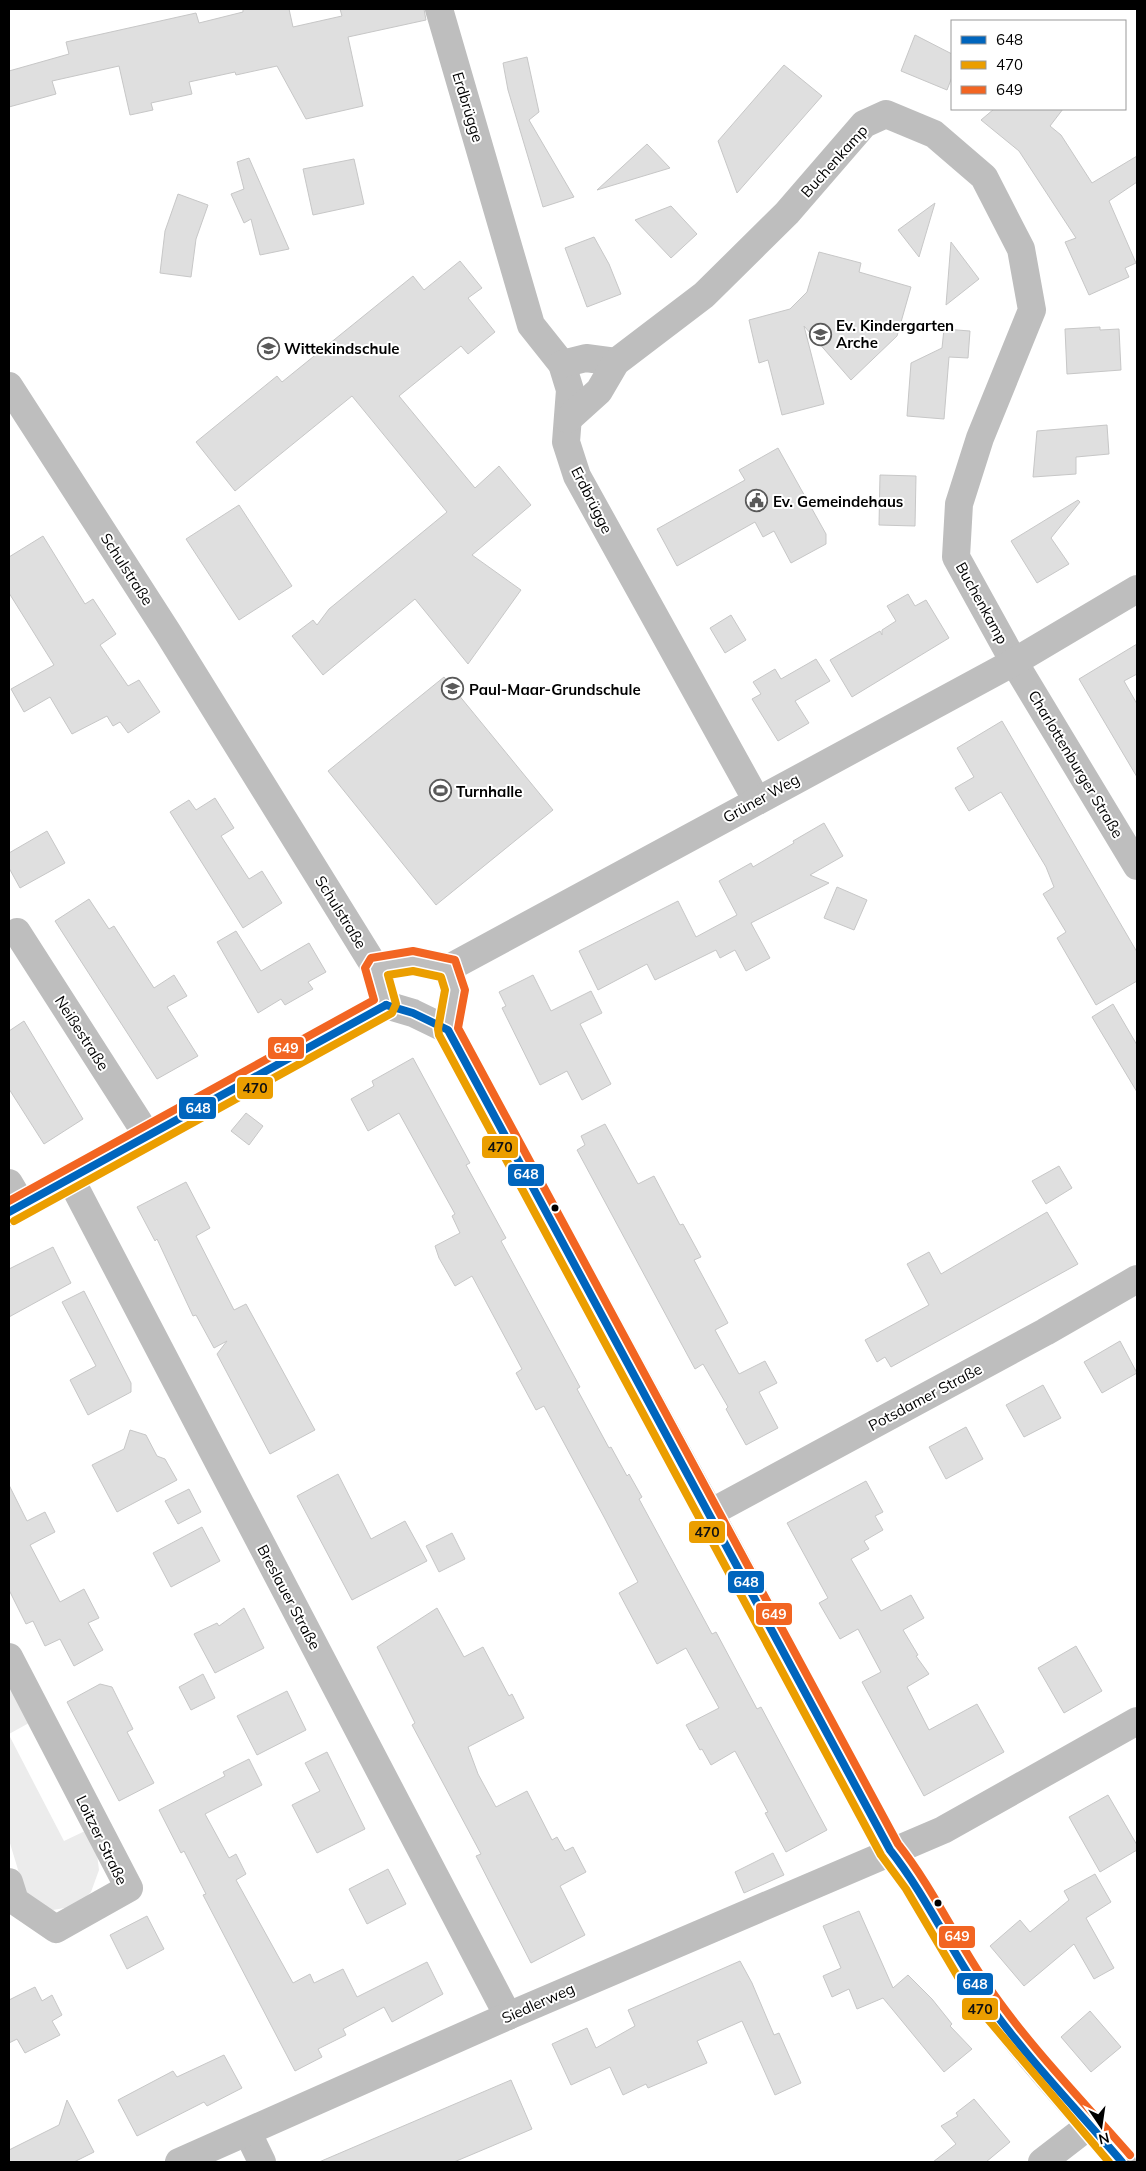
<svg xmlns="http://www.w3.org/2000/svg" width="1146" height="2171" viewBox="0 0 1146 2171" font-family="Mulish,sans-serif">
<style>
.green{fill:#ececec}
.building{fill:#dfdfdf;stroke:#c7c7c7}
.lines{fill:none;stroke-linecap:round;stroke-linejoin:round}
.minor{stroke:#bebebe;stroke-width:28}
.bus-1-casing{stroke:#fff;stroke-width:11}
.bus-2-casing{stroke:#fff;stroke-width:11}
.bus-3-casing{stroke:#fff;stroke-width:11}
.bus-1{stroke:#0065bd;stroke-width:8}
.bus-2{stroke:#eb9e00;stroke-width:8}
.bus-3{stroke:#f26522;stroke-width:8}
.bus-dot{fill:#000;stroke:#fff;stroke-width:2}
.labels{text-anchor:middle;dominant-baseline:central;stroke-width:4;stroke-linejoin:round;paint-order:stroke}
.street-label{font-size:15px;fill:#000;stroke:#fff}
.poi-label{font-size:15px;font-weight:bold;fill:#000;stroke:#fff;text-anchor:start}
.line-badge{stroke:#fff;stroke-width:2}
.badge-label{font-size:14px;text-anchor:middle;font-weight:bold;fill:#fff}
.pale-badge-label{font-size:14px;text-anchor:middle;font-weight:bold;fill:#111}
</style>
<rect width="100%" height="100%" fill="#fff"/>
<g class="green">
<polygon points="9,1685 29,1723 9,1734"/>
<polygon points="9,1735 64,1841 85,1831 97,1854 99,1870 91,1892 76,1906 53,1910 36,1905 26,1896 9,1840"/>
</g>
<g class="building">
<polygon points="243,9 289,9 293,27 342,16 340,9 424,9 426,20 348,37 363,106 306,119 277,66 236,75 235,72 189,82 192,94 151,103 153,110 130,115 119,66 52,81 56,94 9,107 9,71 69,54 66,42 196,13 199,23 243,12"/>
<polygon points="915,35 952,54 952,77 947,90 901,71"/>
<polygon points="527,57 539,112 529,120 574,197 543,207 508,90 503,63"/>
<polygon points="784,65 822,96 737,193 718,141"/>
<polygon points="994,109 1063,109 1050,126 1061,135 1092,183 1137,156 1137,182 1109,201 1136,263 1125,268 1129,277 1089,295 1065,242 1076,238 1019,151 981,120"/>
<polygon points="647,144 670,168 597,190"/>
<polygon points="249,158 271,208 289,249 260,255 251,219 244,223 231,194 244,189 237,162"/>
<polygon points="354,159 364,204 313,215 303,169"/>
<polygon points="178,194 208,205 196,239 191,277 160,273 165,231"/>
<polygon points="935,203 919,257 898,230"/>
<polygon points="671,206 697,234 671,258 635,220"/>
<polygon points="594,237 609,264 621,294 587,307 565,248"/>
<polygon points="951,242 979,279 946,305"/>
<polygon points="819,252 861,263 859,272 911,287 897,336 851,380 804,326 824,404 782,415 768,360 759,363 749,320 790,309 807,292"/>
<polygon points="460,261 482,288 468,298 495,332 468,354 461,346 399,396 475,488 499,466 531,505 472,555 521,590 468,664 415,599 323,675 292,636 313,620 317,625 329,609 447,512 352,396 235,491 196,442 277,376 282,382 413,276 424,290"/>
<polygon points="1100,327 1100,330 1119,329 1121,370 1067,374 1065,329"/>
<polygon points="944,329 970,331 968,358 949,357 944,419 907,416 911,363 942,348"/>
<polygon points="1107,425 1109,454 1076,457 1076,474 1033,477 1037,431"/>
<polygon points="778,448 826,534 826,544 791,563 774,531 763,537 755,522 677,566 657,529 745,480 739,470"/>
<polygon points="880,475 916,476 915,526 879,525"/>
<polygon points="1078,500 1080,502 1051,538 1069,564 1037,583 1011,541"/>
<polygon points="239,505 292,586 239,620 186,539"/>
<polygon points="43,536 85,604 93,599 116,634 100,645 128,686 139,680 160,712 128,733 120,722 113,726 107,716 72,734 50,697 24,712 11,689 54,665 9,593 9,557"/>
<polygon points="908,594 915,606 926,600 949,638 852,697 830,660 880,631 882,635 882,630 896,621 887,606"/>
<polygon points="731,615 746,640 725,653 710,628"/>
<polygon points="1137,644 1137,674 1124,681 1137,704 1137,777 1079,679"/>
<polygon points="816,659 830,681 795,701 809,723 778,741 752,699 761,694 753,682 775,669 781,679"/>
<polygon points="444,677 553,810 436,905 328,771"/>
<polygon points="1002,721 1137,952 1137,981 1096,1005 1057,938 1066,932 1043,894 1054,887 1046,867 1001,792 969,811 955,788 974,777 957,748"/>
<polygon points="215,798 234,828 221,836 249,879 262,871 282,903 243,928 170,812 189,800 196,810"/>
<polygon points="824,823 843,856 810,875 829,883 751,923 770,958 746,971 735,950 720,958 716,950 655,980 647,964 598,990 579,951 678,901 696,937 737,915 719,881 751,863 753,867 794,843 793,841"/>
<polygon points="47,831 65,863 20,888 9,868 9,853"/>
<polygon points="837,887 867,900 854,930 824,918"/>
<polygon points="89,899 109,929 114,926 154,988 174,975 187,996 167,1007 198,1056 157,1079 55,921"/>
<polygon points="236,931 261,971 309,943 326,972 308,982 313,989 285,1005 281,999 258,1013 217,942"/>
<polygon points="533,975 551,1011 591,991 602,1013 580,1024 611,1084 582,1100 567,1071 540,1085 502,1008 506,1006 499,992"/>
<polygon points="1113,1004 1137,1045 1137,1092 1092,1017"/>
<polygon points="24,1021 83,1119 44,1144 9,1089 9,1031"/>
<polygon points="413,1058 470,1163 466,1165 506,1238 501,1241 580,1387 577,1389 609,1448 611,1447 627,1476 629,1474 642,1497 639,1499 712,1634 716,1632 757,1709 761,1707 827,1830 786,1852 765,1813 768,1812 735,1751 711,1765 702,1749 700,1750 686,1725 719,1708 686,1648 657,1664 619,1593 638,1582 604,1517 544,1406 536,1410 516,1373 522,1369 472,1276 455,1286 439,1258 435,1246 460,1233 452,1216 455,1214 399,1113 368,1131 351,1099 374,1086 372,1081"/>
<polygon points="246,1113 263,1126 249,1145 231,1131"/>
<polygon points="605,1124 638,1184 654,1176 680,1225 683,1224 701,1257 694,1260 728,1323 715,1330 739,1374 765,1361 777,1383 759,1392 778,1428 746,1445 726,1409 728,1407 703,1364 695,1369 577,1150 585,1145 581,1136"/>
<polygon points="1059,1166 1072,1188 1046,1204 1032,1181"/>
<polygon points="186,1182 210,1228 196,1236 234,1310 246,1304 315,1430 270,1454 217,1354 227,1341 214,1348 196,1315 193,1316 157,1239 155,1241 137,1207"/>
<polygon points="1047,1212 1078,1264 891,1367 885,1357 877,1362 865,1340 929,1305 907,1264 929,1252 941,1274"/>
<polygon points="53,1247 71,1283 9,1317 9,1269"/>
<polygon points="84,1291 131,1383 131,1392 88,1415 70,1380 96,1366 62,1302"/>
<polygon points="1120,1341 1137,1373 1102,1393 1084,1362"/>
<polygon points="1043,1385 1061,1418 1024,1437 1006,1405"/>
<polygon points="966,1427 983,1459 946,1479 929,1447"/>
<polygon points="130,1430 146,1435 157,1456 165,1459 177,1480 117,1512 92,1465 124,1449"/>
<polygon points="338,1474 371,1539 405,1521 427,1561 352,1600 297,1496"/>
<polygon points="866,1481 883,1512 875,1516 883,1530 864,1541 869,1549 851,1559 881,1611 911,1595 924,1618 903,1630 918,1655 916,1656 929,1674 907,1687 929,1730 977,1704 1004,1752 924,1796 862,1682 881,1672 858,1629 840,1639 819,1603 828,1598 787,1523"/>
<polygon points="9,1485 27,1521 45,1512 55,1532 30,1545 60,1602 84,1589 99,1618 88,1623 103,1650 74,1666 60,1639 45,1646 33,1621 26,1624 9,1590"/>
<polygon points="189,1489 201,1512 178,1524 165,1501"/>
<polygon points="202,1527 220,1561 171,1587 153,1553"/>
<polygon points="452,1533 465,1559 439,1572 426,1546"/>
<polygon points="244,1608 264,1648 215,1673 194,1634 217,1623 219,1626"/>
<polygon points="437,1608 464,1657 483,1647 509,1696 512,1694 524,1718 468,1747 478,1774 496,1807 527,1791 552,1840 557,1837 565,1851 573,1847 586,1872 560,1886 585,1935 531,1963 476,1856 481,1854 412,1725 415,1723 377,1647"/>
<polygon points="1076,1646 1102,1691 1064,1713 1038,1668"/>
<polygon points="203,1674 215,1698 191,1710 179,1687"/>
<polygon points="100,1684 112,1687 133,1729 127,1732 154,1783 119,1801 67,1702"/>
<polygon points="287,1691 306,1730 257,1755 237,1716"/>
<polygon points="327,1752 365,1829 317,1853 292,1805 320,1791 305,1763"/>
<polygon points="249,1759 262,1785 205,1814 229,1858 236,1854 246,1874 236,1880 293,1983 310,1974 314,1983 343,1969 357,1997 427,1962 443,1994 392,2022 384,2007 343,2029 346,2035 318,2049 322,2057 295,2071 203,1895 206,1894 184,1851 181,1853 159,1810 225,1776 223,1772"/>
<polygon points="1108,1795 1137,1845 1137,1850 1100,1872 1069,1817"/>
<polygon points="773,1853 784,1875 744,1893 735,1872"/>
<polygon points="388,1869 406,1904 367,1924 349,1889"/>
<polygon points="1095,1874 1111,1902 1086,1918 1114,1968 1094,1979 1074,1944 1024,1986 990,1946 1020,1920 1030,1932 1069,1900 1064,1891"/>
<polygon points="859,1911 893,1988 908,1975 932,1999 952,2024 950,2026 972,2049 944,2072 883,1998 857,2009 849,1989 832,1997 823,1976 841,1968 823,1926"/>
<polygon points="147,1916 164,1949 127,1969 110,1935"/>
<polygon points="740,1961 752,1983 774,2035 779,2033 801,2083 775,2095 742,2021 697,2041 707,2063 648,2088 646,2084 623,2095 610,2067 571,2085 552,2044 587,2028 596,2048 635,2026 628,2010"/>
<polygon points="35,1987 42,2001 52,1995 62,2015 52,2021 60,2035 25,2053 17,2039 9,2043 9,2000"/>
<polygon points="1090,2011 1121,2047 1091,2072 1061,2037"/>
<polygon points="224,2055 242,2088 207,2106 204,2102 137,2136 118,2100 173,2071 177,2077"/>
<polygon points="511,2080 532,2129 492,2146 454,2162 319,2162"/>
<polygon points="974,2099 1010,2142 986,2162 933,2162 956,2144 941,2126 958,2116 956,2113"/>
<polygon points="67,2100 94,2152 74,2162 9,2162 9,2150 59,2125"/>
</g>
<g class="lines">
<g class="minor">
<polyline points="439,9 531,325 562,364 570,390 566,442 577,476 757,801"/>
<polyline points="562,364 586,358 616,362"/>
<polyline points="9,386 168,633 375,967 380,984"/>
<polyline points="568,419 599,391 616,362 704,295 787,213 864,124 886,114 934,134 984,177 1021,249 1032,310 980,438 959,504 956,557 1014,662 1137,866"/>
<polyline points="17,932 147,1135"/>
<polyline points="375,967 413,961 449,968 1014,662 1137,589"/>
<path d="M386,1005L413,1013L448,1030L710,1513L890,1850C926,1892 947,1944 978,1989C1020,2049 1074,2106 1122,2162"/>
<polyline points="448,1030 455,990 449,968"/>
<polyline points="70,1178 508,2016"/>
<polyline points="9,1183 22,1205"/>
<polyline points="9,1212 386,1005"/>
<polyline points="710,1513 1045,1332 1137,1279"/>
<polyline points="9,1657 129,1888 56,1929 15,1901 9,1882"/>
<polyline points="248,2133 262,2162"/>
<polyline points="179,2162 508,2016 943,1830 1137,1721"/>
<polyline points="1042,2162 1090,2125"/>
</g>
<defs>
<g id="bus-1">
<path d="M386,1005L413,1013L448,1030L890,1850C924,1893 947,1943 978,1989C1020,2051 1073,2105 1122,2162"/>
<polyline points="9,1212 386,1005"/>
</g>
<polyline id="bus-2" points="14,1221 392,1013 396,1004 388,975 413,971 441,977 445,990 438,1029 439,1035 881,1855 906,1889 958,1977 986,2017 1109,2162"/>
<path id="bus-3" d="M9,1201L374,1000L365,968L371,958L413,951L455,960L465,990L458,1028L898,1844C933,1888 955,1938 986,1983C1028,2045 1081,2099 1130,2155"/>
</defs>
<use href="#bus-1" class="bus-1-casing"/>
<use href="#bus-2" class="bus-2-casing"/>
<use href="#bus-3" class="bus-3-casing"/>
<use href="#bus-1" class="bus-1"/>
<use href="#bus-2" class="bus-2"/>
<use href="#bus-3" class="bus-3"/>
</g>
<defs>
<symbol id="school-ring" viewBox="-11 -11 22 22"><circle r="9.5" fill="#fff" stroke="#595959" stroke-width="1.5"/><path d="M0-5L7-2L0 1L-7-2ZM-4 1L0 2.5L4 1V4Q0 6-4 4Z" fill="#595959"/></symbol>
<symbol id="civic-ring" viewBox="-11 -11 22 22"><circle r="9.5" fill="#fff" stroke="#595959" stroke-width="1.5"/><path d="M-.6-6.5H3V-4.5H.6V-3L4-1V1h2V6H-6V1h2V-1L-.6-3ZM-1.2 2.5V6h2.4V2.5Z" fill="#595959"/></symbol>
<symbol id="stadium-ring" viewBox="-11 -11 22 22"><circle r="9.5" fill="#fff" stroke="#595959" stroke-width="1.5"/><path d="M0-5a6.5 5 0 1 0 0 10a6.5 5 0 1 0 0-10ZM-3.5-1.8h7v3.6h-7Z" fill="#595959"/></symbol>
</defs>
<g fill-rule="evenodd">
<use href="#school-ring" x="808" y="322" width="25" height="25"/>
<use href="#school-ring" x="256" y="336" width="25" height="25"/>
<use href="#civic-ring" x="744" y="488" width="25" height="25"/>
<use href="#school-ring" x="440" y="676" width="25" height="25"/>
<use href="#stadium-ring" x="428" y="778" width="25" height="25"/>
</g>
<g class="bus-dot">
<circle cx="555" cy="1208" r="4.5"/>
<circle cx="938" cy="1903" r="4.5"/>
</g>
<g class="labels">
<g class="street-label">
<text transform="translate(468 107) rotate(73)">Erdbrügge</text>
<text transform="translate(834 161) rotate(-48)">Buchenkamp</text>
<text transform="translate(592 500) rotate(63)">Erdbrügge</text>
<text transform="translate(127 569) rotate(57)">Schulstraße</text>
<text transform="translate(982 603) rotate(61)">Buchenkamp</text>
<text transform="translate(1076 764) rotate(59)">Charlottenburger Straße</text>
<text transform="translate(761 798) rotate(-29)">Grüner Weg</text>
<text transform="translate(341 912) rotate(58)">Schulstraße</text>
<text transform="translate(82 1033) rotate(57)">Neißestraße</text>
<text transform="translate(925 1397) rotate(-28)">Potsdamer Straße</text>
<text transform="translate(289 1597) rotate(62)">Breslauer Straße</text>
<text transform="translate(102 1840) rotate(64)">Loitzer Straße</text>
<text transform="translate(538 2003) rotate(-24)">Siedlerweg</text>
</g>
<g class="poi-label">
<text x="836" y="325">Ev. Kindergarten<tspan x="836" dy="17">Arche</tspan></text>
<text x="284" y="348">Wittekindschule</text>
<text x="773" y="501">Ev. Gemeindehaus</text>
<text x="469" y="689">Paul-Maar-Grundschule</text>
<text x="456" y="791">Turnhalle</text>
</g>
</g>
<g class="line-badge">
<rect x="267" y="1036" width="38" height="24" rx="5" fill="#f26522"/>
<rect x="236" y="1076" width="38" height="24" rx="5" fill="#eb9e00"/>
<rect x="178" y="1096" width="39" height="24" rx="5" fill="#0065bd"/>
<rect x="481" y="1135" width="38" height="24" rx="5" fill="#eb9e00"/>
<rect x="507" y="1163" width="38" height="24" rx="5" fill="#0065bd"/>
<rect x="688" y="1520" width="38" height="24" rx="5" fill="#eb9e00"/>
<rect x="727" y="1570" width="38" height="24" rx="5" fill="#0065bd"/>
<rect x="755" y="1602" width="38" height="24" rx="5" fill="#f26522"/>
<rect x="938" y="1925" width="38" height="24" rx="5" fill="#f26522"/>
<rect x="956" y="1972" width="38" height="24" rx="5" fill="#0065bd"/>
<rect x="961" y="1997" width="38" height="24" rx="5" fill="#eb9e00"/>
</g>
<g class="badge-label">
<text x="286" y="1053">649</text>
<text x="198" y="1113">648</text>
<text x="526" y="1179">648</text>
<text x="746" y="1587">648</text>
<text x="774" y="1619">649</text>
<text x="957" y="1941">649</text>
<text x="975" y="1989">648</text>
</g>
<g class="pale-badge-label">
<text x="255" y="1093">470</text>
<text x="500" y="1152">470</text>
<text x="707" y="1537">470</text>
<text x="980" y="2014">470</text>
</g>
<rect width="1146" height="2171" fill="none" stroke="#000000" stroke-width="20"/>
<rect x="951" y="20" width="175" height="90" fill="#ffffff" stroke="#999999"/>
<rect x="961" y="36" width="25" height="8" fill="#0065bd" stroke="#999999"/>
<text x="996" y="45" font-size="15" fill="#000000">648</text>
<rect x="961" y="61" width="25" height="8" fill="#eb9e00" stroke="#999999"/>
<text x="996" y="70" font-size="15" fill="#000000">470</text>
<rect x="961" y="86" width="25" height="8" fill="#f26522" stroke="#999999"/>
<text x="996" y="95" font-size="15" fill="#000000">649</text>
<g transform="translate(1101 2126) rotate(167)" stroke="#ffffff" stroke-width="4" paint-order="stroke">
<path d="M0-4L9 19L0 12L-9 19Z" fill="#000000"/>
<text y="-8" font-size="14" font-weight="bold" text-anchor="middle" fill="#000000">N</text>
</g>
</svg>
